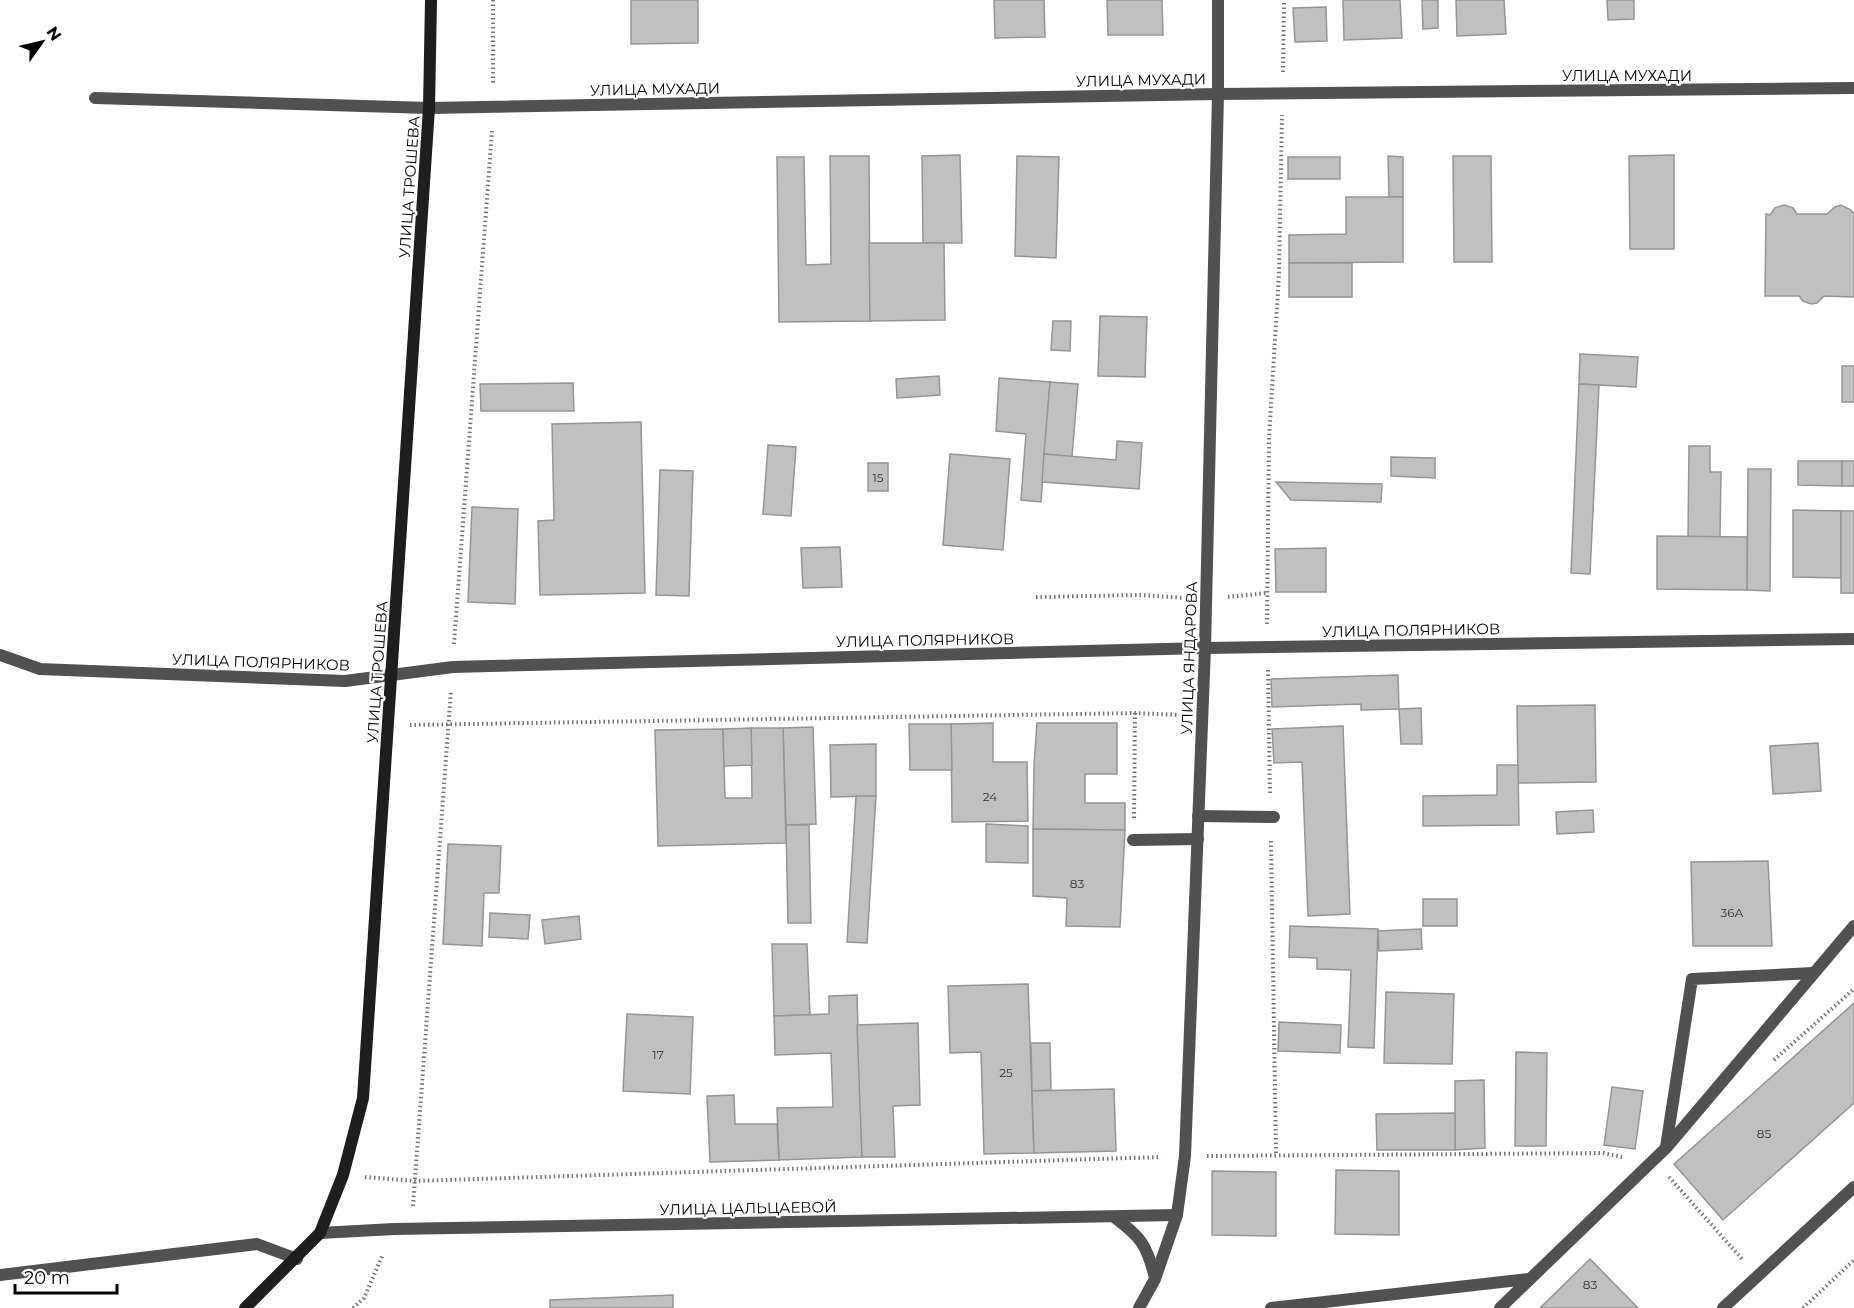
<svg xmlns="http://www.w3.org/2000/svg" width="1854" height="1308" viewBox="0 0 1854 1308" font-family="Montserrat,sans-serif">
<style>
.building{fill:#c0c0c0;stroke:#959595;stroke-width:1.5}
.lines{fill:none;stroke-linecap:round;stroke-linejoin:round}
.path{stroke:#737373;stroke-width:4;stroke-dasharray:1.5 3;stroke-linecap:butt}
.lane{stroke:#515151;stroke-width:12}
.street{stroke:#515151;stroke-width:12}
.secondary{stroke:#1e1e1e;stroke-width:12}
.labels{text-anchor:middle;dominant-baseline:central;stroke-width:4.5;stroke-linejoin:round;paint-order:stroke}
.number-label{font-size:12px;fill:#303030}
.street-label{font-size:15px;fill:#000;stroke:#fff}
</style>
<rect width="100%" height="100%" fill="#fff"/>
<g class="building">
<polygon points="631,0 698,0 698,43 631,44"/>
<polygon points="994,0 1044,0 1045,37 995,38"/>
<polygon points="1107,0 1162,0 1163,35 1108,35"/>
<polygon points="1343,0 1400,0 1402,38 1344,40"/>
<polygon points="1422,0 1438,0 1438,28 1423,29"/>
<polygon points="1456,0 1504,0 1506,34 1457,36"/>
<polygon points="1607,0 1634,0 1634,19 1608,20"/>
<polygon points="1326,7 1327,41 1295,42 1293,8"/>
<polygon points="960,155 962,243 923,243 922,156"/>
<polygon points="1674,155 1674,249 1630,249 1629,156"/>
<polygon points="830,156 869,156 870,321 779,322 777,157 804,157 806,265 831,264"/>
<polygon points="1017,156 1059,157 1056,258 1015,256"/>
<polygon points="1388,156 1403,157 1403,197 1389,197"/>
<polygon points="1453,156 1491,156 1492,262 1454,262"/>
<rect x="1288" y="157" width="52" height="22"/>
<polygon points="1346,197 1403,197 1403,262 1289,263 1289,235 1346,234"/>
<polygon points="1784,205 1793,208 1797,214 1827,214 1835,207 1841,205 1851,210 1854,214 1854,297 1824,296 1817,303 1811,304 1803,301 1799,296 1765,296 1766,214 1770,215 1775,208"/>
<polygon points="869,243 944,243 945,320 870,321"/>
<rect x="1289" y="263" width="63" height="34"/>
<polygon points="1100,316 1147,317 1145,377 1098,376"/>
<polygon points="1053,321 1071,321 1070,351 1051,350"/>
<polygon points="1580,354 1638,357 1636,387 1579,384"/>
<rect x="1842" y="366" width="12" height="36"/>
<polygon points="939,376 940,395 897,398 896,379"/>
<polygon points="999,378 1050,382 1041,502 1021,500 1026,434 996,431"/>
<polygon points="1050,382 1078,384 1072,457 1044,454"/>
<polygon points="573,383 574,411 481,411 480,384"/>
<polygon points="1579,384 1599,385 1590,574 1571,573"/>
<polygon points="641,422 645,593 540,595 538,521 554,520 552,424"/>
<polygon points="1117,441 1142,443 1139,489 1042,482 1044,454 1116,460"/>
<polygon points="768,445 796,447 791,516 763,514"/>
<polygon points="1689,446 1710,446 1710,472 1721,472 1720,537 1688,537"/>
<polygon points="950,454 1010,459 1003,550 943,545"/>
<polygon points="1391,457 1435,458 1435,478 1391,476"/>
<polygon points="1798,461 1842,461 1842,486 1798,485"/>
<rect x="1842" y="461" width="12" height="25"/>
<rect x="868" y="463" width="20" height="28"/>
<polygon points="1748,469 1771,469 1770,591 1747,590"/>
<polygon points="660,470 693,471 689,596 656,595"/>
<polygon points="1276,482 1382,484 1381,502 1291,500"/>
<polygon points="472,507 518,509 515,604 468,602"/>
<polygon points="1793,510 1841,511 1841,578 1793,577"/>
<rect x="1841" y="511" width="13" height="82"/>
<polygon points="1657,536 1747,537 1747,590 1657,589"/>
<polygon points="840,547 842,587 803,588 801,548"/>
<polygon points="1326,548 1326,592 1276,592 1275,549"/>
<polygon points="1398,675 1399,709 1361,710 1361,704 1272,707 1271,679"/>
<polygon points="1595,705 1596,782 1518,783 1517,706"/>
<polygon points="1421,708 1422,744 1401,744 1399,709"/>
<polygon points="993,723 993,762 1027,762 1028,821 952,822 951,724"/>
<polygon points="1037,723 1117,723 1117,774 1085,774 1085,803 1125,803 1125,830 1033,829 1034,765"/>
<polygon points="909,724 951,724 952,770 910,770"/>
<polygon points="1343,726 1350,914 1308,916 1302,762 1274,763 1272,729"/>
<polygon points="813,727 816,824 786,825 783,728"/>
<polygon points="751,728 783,728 786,843 658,846 655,730 723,729 725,798 752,798"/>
<polygon points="751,728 752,765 724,766 723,729"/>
<polygon points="1818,743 1821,791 1773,794 1770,746"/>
<polygon points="876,744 876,796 831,797 830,745"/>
<polygon points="1497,765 1518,765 1519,825 1423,826 1423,796 1497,795"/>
<polygon points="856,796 876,796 867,943 847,942"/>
<polygon points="1593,810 1594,832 1557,834 1556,812"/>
<polygon points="986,824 1028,826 1028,863 986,862"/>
<polygon points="786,825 809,825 811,923 788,923"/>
<polygon points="1033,829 1125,830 1120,927 1066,926 1067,898 1033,896"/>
<polygon points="448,844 501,846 499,893 484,893 482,946 443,944"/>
<polygon points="1768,861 1772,946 1693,946 1691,862"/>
<rect x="1423" y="899" width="34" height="27"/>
<polygon points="490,913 530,915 528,939 489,937"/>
<polygon points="579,916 581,939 545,944 542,920"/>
<polygon points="1290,926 1378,929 1374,1048 1348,1047 1351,970 1317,969 1317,958 1289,957"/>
<polygon points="1421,929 1422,949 1379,951 1378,931"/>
<polygon points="772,944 807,944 810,1015 774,1016"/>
<polygon points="1028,984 1034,1153 984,1154 981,1052 950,1053 948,986"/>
<polygon points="1386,992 1454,994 1452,1064 1384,1063"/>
<polygon points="857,995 862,1157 779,1160 777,1108 833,1107 831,1053 775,1055 774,1016 829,1014 829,996"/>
<polygon points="1854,1003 1854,1103 1723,1220 1674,1164"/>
<polygon points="627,1014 693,1017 690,1094 623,1091"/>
<polygon points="1279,1022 1341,1025 1340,1053 1278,1051"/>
<polygon points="918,1023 920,1105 893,1106 895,1157 862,1157 857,1025"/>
<polygon points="1031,1043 1050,1043 1051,1090 1032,1091"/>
<polygon points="1516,1052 1547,1053 1546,1146 1515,1146"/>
<polygon points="1484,1080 1485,1148 1455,1150 1455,1081"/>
<polygon points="1612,1087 1643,1091 1635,1149 1604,1145"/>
<polygon points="1114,1089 1116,1151 1034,1153 1032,1091"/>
<polygon points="734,1095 735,1124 777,1124 779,1160 710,1162 707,1096"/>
<polygon points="1455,1113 1455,1150 1377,1150 1376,1114"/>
<polygon points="1336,1170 1399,1171 1399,1235 1335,1234"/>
<polygon points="1212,1171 1276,1172 1276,1236 1212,1235"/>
<polygon points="1590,1259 1638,1308 1540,1308"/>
<polygon points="673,1295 673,1308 550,1308 550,1300"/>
</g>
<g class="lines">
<g class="path">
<polyline points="493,0 493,84"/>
<polyline points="1283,72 1284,0"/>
<polyline points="1036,597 1141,595 1185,598"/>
<polyline points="1228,597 1266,593"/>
<polyline points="1267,624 1269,438 1279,274 1282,115"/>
<polyline points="454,644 492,131"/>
<polyline points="1268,670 1270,795"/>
<polyline points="410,725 1135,713 1179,715"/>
<polyline points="1134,818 1135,713"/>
<polyline points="1271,841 1276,1155"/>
<polyline points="1774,1060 1854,989"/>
<polyline points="1207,1156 1603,1153 1622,1157"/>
<polyline points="365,1177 415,1181 1161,1157"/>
<polyline points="1669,1177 1742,1259"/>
<polyline points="413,1206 451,690"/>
<polyline points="353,1308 364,1298 383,1254"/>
<polyline points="1803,1308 1854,1260"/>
</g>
<g class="lane">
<polyline points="95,98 429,108"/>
<polyline points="1198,816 1274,817"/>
<polyline points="1133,840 1198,839"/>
<polyline points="1666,1147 1692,979 1813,973"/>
<polyline points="0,1275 257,1244 297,1259"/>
<polyline points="1271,1308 1529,1279"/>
<polyline points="1500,1308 1666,1148 1854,926"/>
<polyline points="1723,1308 1854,1187"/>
</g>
<g class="street">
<polyline points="429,108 1218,94 1854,88"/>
<polyline points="0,655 40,669 345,681 453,667 1205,648 1854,639"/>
<path d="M1114,1217C1141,1237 1147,1245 1155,1278"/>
<polyline points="320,1233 394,1229 1177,1215"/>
<polyline points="1139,1308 1155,1279 1177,1215 1185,1156 1205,648 1218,94 1218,0"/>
</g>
<polyline class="secondary" points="245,1308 320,1233 343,1175 363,1098 429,108 431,0"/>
</g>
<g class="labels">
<g class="number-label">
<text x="878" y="477">15</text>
<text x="990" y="796">24</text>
<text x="1077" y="883">83</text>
<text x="1732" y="912">36А</text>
<text x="658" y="1054">17</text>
<text x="1006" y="1072">25</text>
<text x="1764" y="1133">85</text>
<text x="1590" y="1284">83</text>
</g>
<g class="street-label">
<text x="1627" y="75">УЛИЦА МУХАДИ</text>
<text transform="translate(1141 80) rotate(-1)">УЛИЦА МУХАДИ</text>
<text transform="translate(655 89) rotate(-1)">УЛИЦА МУХАДИ</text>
<text transform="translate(409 187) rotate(-86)">УЛИЦА ТРОШЕВА</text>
<text transform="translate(1411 630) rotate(-1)">УЛИЦА ПОЛЯРНИКОВ</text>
<text transform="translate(925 640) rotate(-1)">УЛИЦА ПОЛЯРНИКОВ</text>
<text transform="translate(1189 658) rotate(-88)">УЛИЦА ЯНДАРОВА</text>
<text transform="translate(261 662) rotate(2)">УЛИЦА ПОЛЯРНИКОВ</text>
<text transform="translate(377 672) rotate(-86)">УЛИЦА ТРОШЕВА</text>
<text transform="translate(748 1208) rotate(-1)">УЛИЦА ЦАЛЬЦАЕВОЙ</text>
</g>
</g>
<g transform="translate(42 42) rotate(56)" stroke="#ffffff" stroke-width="4.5" paint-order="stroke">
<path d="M0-4.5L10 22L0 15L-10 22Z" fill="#000000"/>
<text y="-9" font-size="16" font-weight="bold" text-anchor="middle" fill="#000000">N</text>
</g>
<path d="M15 1284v9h102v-9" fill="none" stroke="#000000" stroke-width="3"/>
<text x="24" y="1284" font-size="18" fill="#000000" stroke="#ffffff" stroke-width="4.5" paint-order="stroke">20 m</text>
</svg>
